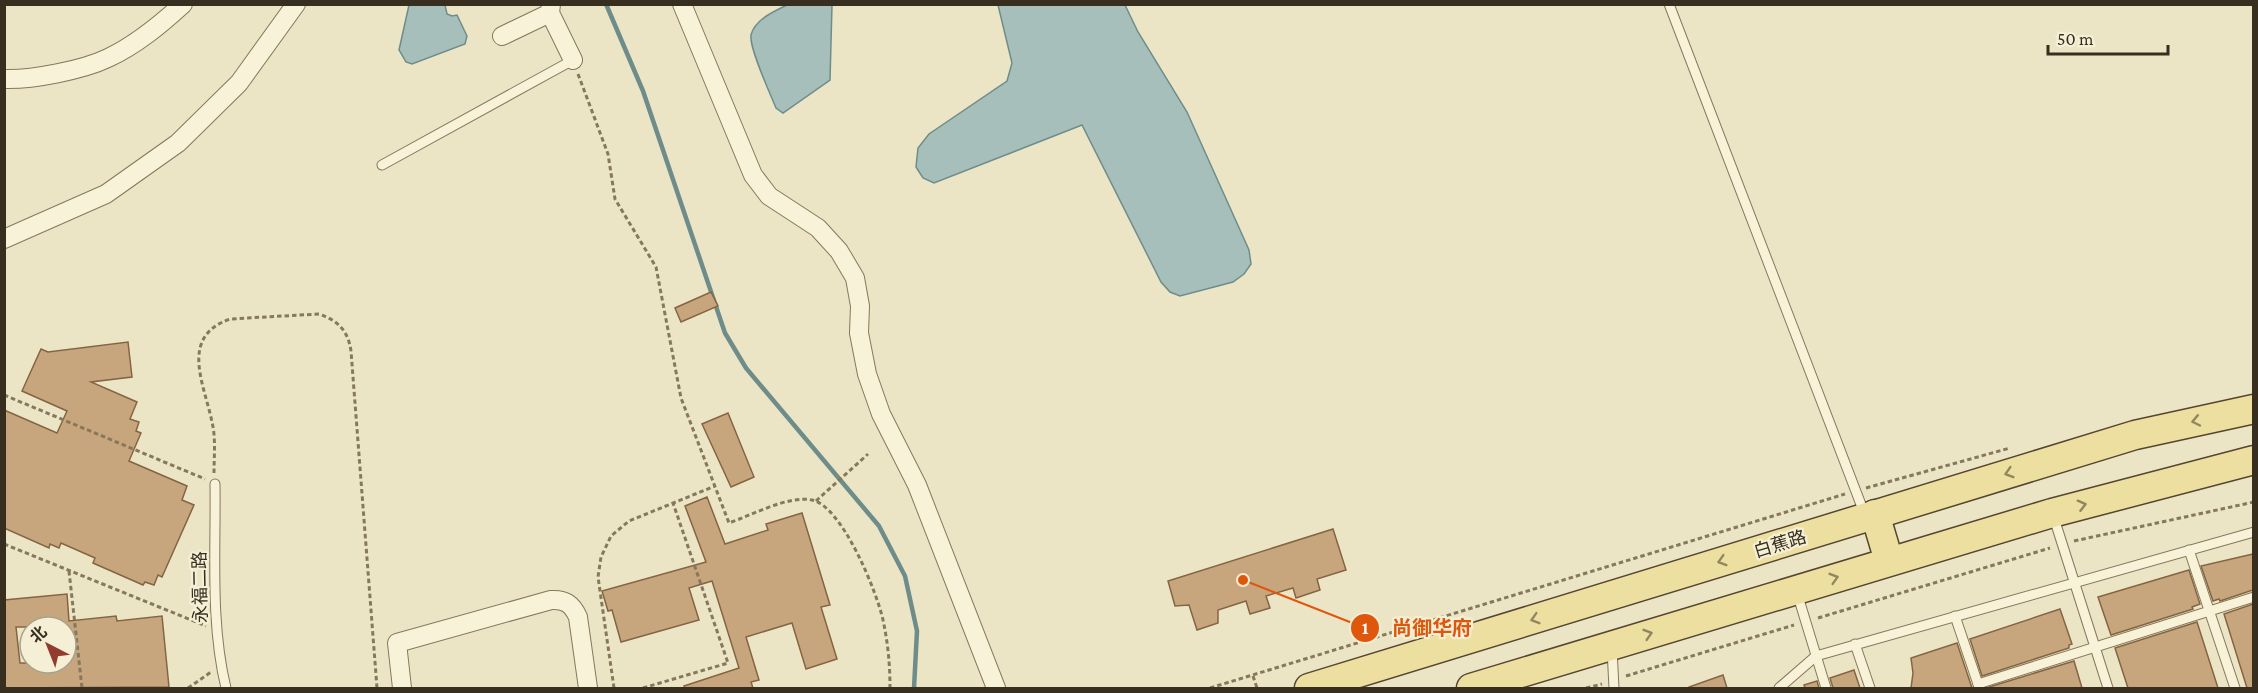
<svg xmlns="http://www.w3.org/2000/svg" width="2258" height="693" viewBox="0 0 2258 693" font-family="'Crimson Pro','Noto Sans SC',serif">
<style>
.water{fill:#a7bfbb;stroke:#6e8d8a;stroke-width:1.5}
.lines{fill:none;stroke-linecap:round;stroke-linejoin:round}
.stream{stroke:#6e8d8a;stroke-width:4.5}
.building{fill:#c8a67d;stroke:#846543;stroke-width:1.5;fill-rule:evenodd}
.lane-casing{stroke:#86785c;stroke-width:11}
.street-casing{stroke:#86785c;stroke-width:20}
.primary-casing{stroke:#544630;stroke-width:31}
.path{stroke:#86785c;stroke-width:3;stroke-dasharray:4.5 3;stroke-linecap:butt}
.lane{stroke:#f7f2d8;stroke-width:9}
.street{stroke:#f7f2d8;stroke-width:18}
.primary{stroke:#eddf9f;stroke-width:28}
.oneway{stroke:#92865f}
.labels{text-anchor:middle;dominant-baseline:central;stroke-width:4.5;stroke-linejoin:round;paint-order:stroke}
.street-label{font-size:18px;fill:#372e1f;stroke:#f4efd5}
.leader{fill:none;stroke:#df570d;stroke-width:2}
.callout-dot{fill:#df570d;stroke:#f4efd5;stroke-width:2}
.mark-label{font-size:18px;text-anchor:middle;font-weight:bold;fill:#fff}
.callout-label{font-size:20px;text-anchor:middle;font-weight:bold;fill:#df570d;stroke:#f4efd5;stroke-width:4.5;stroke-linejoin:round;paint-order:stroke}
</style>
<rect width="100%" height="100%" fill="#ece5c5"/>
<g class="water">
<polygon points="409,5 445,5 447,14 452,16 457,15 467,36 465,44 412,64 406,62 399,50"/>
<path d="M787,5H832L830,80L783,113L776,108C770,93 749,48 751,35C755,19 775,11 787,5Z"/>
<polygon points="998,5 1125,5 1138,32 1187,112 1249,250 1251,264 1244,274 1233,282 1180,296 1170,292 1161,282 1082,125 934,183 923,178 916,167 918,148 929,134 1007,81 1012,63"/>
</g>
<g class="lines">
<polyline class="stream" points="606,4 643,91 725,333 746,368 879,526 905,576 917,631 914,688"/>
</g>
<g class="building">
<polygon points="711,292 718,306 681,322 675,308"/>
<polygon points="128,342 132,377 91,382 137,402 130,419 139,422 136,431 141,433 129,461 187,486 182,500 194,505 162,577 158,575 154,585 145,582 143,585 93,563 95,558 61,543 59,548 50,544 49,548 4,528 4,410 57,433 67,411 22,391 41,349 48,352"/>
<polygon points="728,413 754,477 731,487 702,424"/>
<polygon points="707,497 725,544 768,530 766,524 802,513 830,605 821,607 837,659 806,669 792,623 746,637 759,680 751,682 753,688 685,688 684,686 739,668 712,581 689,588 699,620 621,642 612,610 608,611 602,591 706,562 685,506"/>
<polygon points="1333,529 1346,570 1317,579 1320,590 1296,598 1293,588 1266,596 1270,608 1250,614 1246,601 1218,610 1218,623 1197,630 1189,605 1175,606 1168,581"/>
<polygon points="2253,554 2253,590 2220,601 2219,599 2213,601 2201,566"/>
<polygon points="2189,570 2200,604 2192,607 2193,609 2111,635 2098,597"/>
<path d="M67,594L69,621L116,616L117,621L162,616L169,687L4,688V600ZM16,627H66V663H20Z"/>
<polygon points="2253,604 2253,688 2247,688 2224,614"/>
<polygon points="2060,609 2072,644 2069,645 2069,648 1982,676 1970,639"/>
<polygon points="2197,622 2218,688 2128,688 2115,648"/>
<polygon points="1957,643 1972,688 1911,688 1913,673 1911,658"/>
<polygon points="2074,661 2082,688 1986,688"/>
<polygon points="1854,670 1860,688 1833,688 1830,678"/>
<polygon points="1723,675 1727,688 1689,688 1689,687"/>
<polygon points="1817,681 1819,688 1805,688 1804,685"/>
</g>
<g class="lines">
<defs>
<g id="lane">
<polyline points="1669,4 1865,515"/>
<polyline points="382,165 573,60"/>
<path d="M215,484C216,551 210,622 226,688"/>
<polyline points="2053,515 2108,688"/>
<polyline points="2189,550 2235,688"/>
<polyline points="1797,593 1826,688"/>
<polyline points="1955,616 1979,687"/>
<polyline points="1855,644 1870,688"/>
<polyline points="1612,649 1614,688"/>
<polyline points="1978,684 2254,597"/>
<polyline points="1779,688 1816,656 2254,532"/>
</g>
<g id="street">
<polyline points="551,4 550,13 573,60"/>
<polyline points="682,4 753,175 769,196 818,228 839,251 855,278 860,306 859,333 867,374 881,414 917,485 996,688"/>
<polyline points="502,36 550,13"/>
<path d="M4,79C32,80 83,70 108,58C136,45 160,25 183,4"/>
<polyline points="4,239 106,194 178,143 239,83 296,4"/>
<path d="M402,688L397,643L551,600C565,599 572,604 578,617L588,688"/>
</g>
<g id="primary">
<polyline points="1875,514 1889,561"/>
<polyline points="1309,688 2135,435 2254,409"/>
<polyline points="1471,688 2052,513 2254,460"/>
</g>
</defs>
<use href="#lane" class="lane-casing"/>
<use href="#street" class="street-casing"/>
<use href="#primary" class="primary-casing"/>
<g class="path">
<path d="M578,74L608,154L615,199L656,267L681,398L729,523C752,515 789,495 812,500C842,506 877,592 883,620C888,643 890,665 890,688"/>
<polyline points="4,395 205,479"/>
<path d="M214,473C214,456 216,438 212,422C204,383 179,337 230,319L319,314C339,321 348,331 351,351L377,688"/>
<polyline points="1866,488 2010,448"/>
<polyline points="816,501 868,454"/>
<polyline points="2074,541 2254,502"/>
<polyline points="4,544 206,626"/>
<polyline points="69,571 82,688"/>
<polyline points="1818,618 2050,548"/>
<polyline points="1253,676 1257,688"/>
<polyline points="1626,676 1794,625"/>
<polyline points="188,688 211,672"/>
<polyline points="614,688 598,577 601,557 611,536 629,521 715,486"/>
<polyline points="643,688 728,663 673,503"/>
<polyline points="1210,688 1845,494"/>
<polyline points="1586,688 1602,684"/>
</g>
<use href="#lane" class="lane"/>
<use href="#street" class="street"/>
<use href="#primary" class="primary"/>
</g>
<defs><path id="oneway-chevron" d="M-2-3.5L2.5 0L-2 3.5" fill="none" stroke-width="1.6" stroke-linecap="round" stroke-linejoin="round" transform="scale(1.5)"/></defs>
<g class="oneway">
<use href="#oneway-chevron" transform="translate(2196 421) rotate(168)"/>
<use href="#oneway-chevron" transform="translate(2009 473) rotate(163)"/>
<use href="#oneway-chevron" transform="translate(2082 505) rotate(-15)"/>
<use href="#oneway-chevron" transform="translate(1722 561) rotate(163)"/>
<use href="#oneway-chevron" transform="translate(1834 578) rotate(-17)"/>
<use href="#oneway-chevron" transform="translate(1535 619) rotate(163)"/>
<use href="#oneway-chevron" transform="translate(1648 634) rotate(-17)"/>
</g>
<g class="labels">
<g class="street-label">
<text transform="translate(1780 544) rotate(-17)">白蕉路</text>
<text transform="translate(200 587) rotate(-91)">永福二路</text>
</g>
</g>
<path class="leader" d="M1243 580L1365 628"/>
<g class="callout-dot">
<circle cx="1243" cy="580" r="6"/>
<circle cx="1365" cy="628" r="15"/>
</g>
<g class="mark-label">
<text x="1365" y="634">1</text>
</g>
<g class="callout-label">
<text x="1432" y="635">尚御华府</text>
</g>
<rect width="2258" height="693" fill="none" stroke="#372e1f" stroke-width="12"/>
<g transform="translate(48 645) rotate(318)"><circle r="28" fill="#f4efd5" stroke="#a8a28c" stroke-width="1.5"/>
<path d="M0-4.5L10 22L0 15L-10 22Z" fill="#923c30"/>
<text y="-9" font-size="16" font-weight="bold" text-anchor="middle" fill="#372e1f">北</text>
</g>
<path d="M2048 45v9h120v-9" fill="none" stroke="#372e1f" stroke-width="3"/>
<text x="2057" y="45" font-size="18" fill="#372e1f" stroke="#f4efd5" stroke-width="4.5" paint-order="stroke">50 m</text>
</svg>
